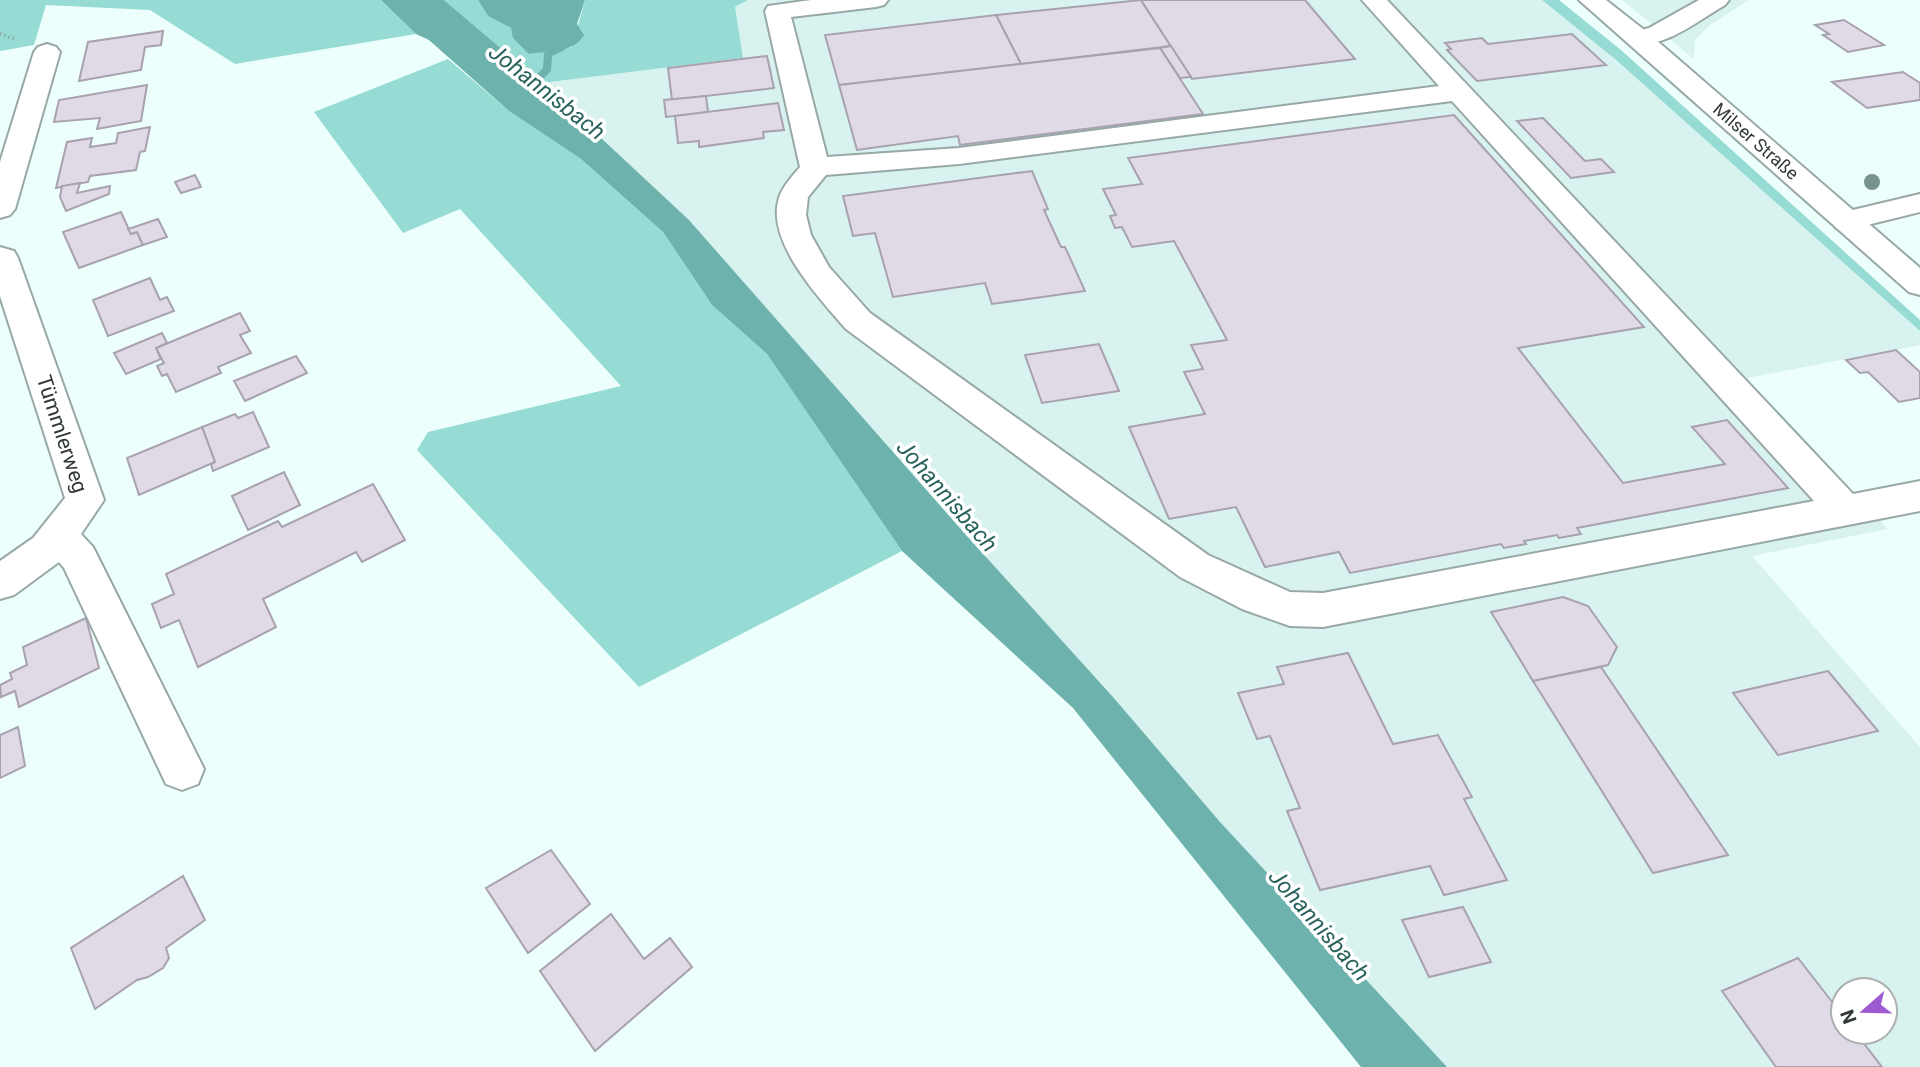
<svg xmlns="http://www.w3.org/2000/svg" width="1920" height="1067" viewBox="0 0 1920 1067" font-family="Roboto,sans-serif">
<style>
.built{fill:#d8f3ef;fill-rule:evenodd}
.green{fill:#96dbd4}
.water{fill:#6db2ac}
.lines{fill:none;stroke-linecap:round;stroke-linejoin:round}
.stream{fill:#6db2ac;fill-rule:evenodd}
.building{fill:#e0d9e6;stroke:#a8a1ae;stroke-width:2}
.minor-casing{stroke:#97a8a6;stroke-width:4}
.major-casing{stroke:#97a8a6;stroke-width:4}
.path{stroke:#8c9896;stroke-width:3.5;stroke-dasharray:1 3.5;stroke-linecap:butt}
.minor{fill:#fff;fill-rule:evenodd}
.major{fill:#fff;fill-rule:evenodd}
.tree{fill:#77928f}
.labels{text-anchor:middle;dominant-baseline:central;stroke-width:7;stroke-linejoin:round;paint-order:stroke}
.far-street-label{font-size:18px;fill:#333939;stroke:#fff}
.street-label{font-size:21px;fill:#333939;stroke:#fff}
.water-label{font-size:23px;font-style:italic;fill:#28625d;stroke:#fff}
</style>
<rect width="100%" height="100%" fill="#edfffc"/>
<g class="built">
<path d="M748,0H1542L1615,59L1920,331V345L1747,378L1888,529L1752,556L1920,747V1067H1447L1220,822L1113,697L966,535L689,220L542,83L743,58L735,7ZM1843,990H1885V1032H1843Z"/>
<polygon points="1622,0 1749,0 1710,25 1695,40 1694,59"/>
</g>
<g class="green">
<polygon points="0,0 381,0 416,34 235,64 150,10 46,5 34,45 0,51"/>
<polygon points="444,0 478,0 488,16 511,28 529,54 572,47 585,0 748,0 735,7 743,58 542,83"/>
<polygon points="1542,0 1559,0 1621,50 1920,320 1920,331 1615,59"/>
<polygon points="448,59 509,111 581,159 663,232 712,305 767,354 902,551 639,687 417,450 428,432 621,386 460,209 403,233 314,112"/>
</g>
<g class="water">
<polygon points="381,0 444,0 542,83 689,220 966,535 1113,697 1220,822 1447,1067 1361,1067 1073,708 902,551 767,354 712,305 663,232 581,159 509,111 429,40 416,34"/>
<path d="M478,0H585L577,24L584,35C574,53 548,51 529,54L513,38L511,28L488,16Z"/>
</g>
<g class="lines">
<polygon class="stream" points="560,47 565,50 552,56 551,71 529,94 523,94 523,90 543,68 544,53"/>
</g>
<g class="building">
<polygon points="1141,0 1171,46 1021,64 996,15"/>
<polygon points="1141,0 1305,0 1355,59 1192,79"/>
<polygon points="996,15 1021,64 839,85 825,35"/>
<polygon points="1844,20 1884,45 1848,52 1823,35 1829,34 1815,25"/>
<polygon points="163,31 161,45 145,47 141,70 79,81 88,42"/>
<polygon points="1572,34 1606,65 1477,81 1447,50 1451,49 1445,43 1482,38 1488,44"/>
<polygon points="1171,46 1191,77 1180,78 1160,48"/>
<polygon points="1160,48 1203,114 960,145 958,136 857,150 839,85"/>
<polygon points="767,56 774,88 672,100 668,68"/>
<polygon points="1903,72 1920,83 1920,100 1867,108 1832,82"/>
<polygon points="147,85 141,121 97,129 100,118 54,122 59,100"/>
<polygon points="706,96 708,112 666,117 664,100"/>
<polygon points="778,103 784,130 763,132 764,138 699,147 699,141 678,143 675,116"/>
<polygon points="1454,115 1644,327 1518,348 1623,483 1725,464 1692,427 1727,420 1788,488 1577,528 1581,534 1559,538 1557,535 1524,541 1526,544 1504,548 1501,544 1350,573 1339,552 1265,567 1236,507 1169,519 1129,427 1205,414 1184,372 1203,369 1191,345 1227,340 1174,241 1132,247 1122,227 1115,228 1110,216 1116,215 1103,189 1142,184 1128,158"/>
<polygon points="1543,118 1585,161 1601,159 1614,172 1571,178 1517,121"/>
<polygon points="150,127 145,151 140,152 136,170 90,176 88,182 56,188 67,142 92,138 90,147 116,143 118,133"/>
<polygon points="1032,171 1048,209 1044,210 1061,247 1065,247 1085,291 992,304 985,283 893,297 875,233 853,236 843,196"/>
<polygon points="195,175 201,187 181,193 175,182"/>
<polygon points="80,183 77,193 110,186 109,194 66,211 60,197 62,186"/>
<polygon points="121,212 131,234 137,232 143,245 79,268 63,232"/>
<polygon points="158,219 167,237 143,245 137,232 131,234 128,229"/>
<polygon points="150,278 160,300 167,297 174,311 108,336 93,300"/>
<polygon points="240,313 250,331 240,335 251,353 218,367 221,373 176,392 167,374 162,376 157,366 164,363 156,348"/>
<polygon points="162,333 167,343 156,348 161,359 126,374 114,353"/>
<polygon points="1099,344 1119,391 1042,403 1025,355"/>
<polygon points="1896,350 1920,372 1920,398 1899,402 1868,372 1860,373 1846,360"/>
<polygon points="296,356 307,373 245,401 234,381"/>
<polygon points="253,412 269,447 213,471 211,464 215,462 202,427 235,414 238,418"/>
<polygon points="202,427 215,462 139,495 127,458"/>
<polygon points="284,472 300,505 248,530 232,496"/>
<polygon points="373,484 405,540 362,562 356,552 263,599 276,627 198,667 179,620 161,628 152,604 174,594 166,574 278,521 282,527"/>
<polygon points="1563,597 1588,606 1617,647 1608,665 1533,681 1491,612"/>
<polygon points="86,618 99,668 19,707 15,691 1,697 0,685 12,679 10,673 27,665 23,647"/>
<polygon points="1348,653 1393,744 1438,735 1472,797 1464,799 1507,880 1444,895 1430,866 1320,890 1287,811 1300,808 1270,736 1257,739 1238,693 1284,684 1277,667"/>
<polygon points="1601,667 1728,855 1653,873 1533,681"/>
<polygon points="1828,671 1878,731 1778,755 1733,693"/>
<polygon points="18,727 25,766 0,778 0,735"/>
<polygon points="551,850 590,904 528,953 486,888"/>
<polygon points="183,876 205,920 166,948 169,958 163,968 148,977 137,980 95,1009 71,948"/>
<polygon points="1463,907 1491,962 1429,977 1402,920"/>
<polygon points="611,914 644,959 670,938 692,967 595,1051 540,971"/>
<polygon points="1798,958 1843,1016 1843,1032 1855,1032 1882,1067 1776,1067 1722,991"/>
</g>
<g class="lines">
<defs>
<g id="minor">
<path d="M811,0H888L884,5L876,7L791,17L827,157L959,148L1439,86L1362,0H1387L1853,494L1920,481V511L1323,627L1290,626L1242,609L1180,577L846,329C820,299 765,241 779,198C782,187 793,175 800,167L765,11L768,6ZM1452,101L1814,501L1323,593L1290,592L1208,555L870,313L829,267L811,235L806,215L808,197L826,175L959,164Z"/>
<path d="M1699,0H1729L1725,5C1699,20 1662,51 1630,43L1627,38L1630,33L1649,28Z"/>
<polygon points="47,44 56,47 60,52 15,209 10,215 0,218 0,162 34,52 38,47"/>
<polygon points="1920,194 1920,212 1847,230 1836,228 1832,221 1836,214"/>
<polygon points="0,247 14,251 18,258 104,500 81,534 93,547 204,769 198,784 182,790 166,784 64,568 59,562 14,595 0,599 0,561 33,538 65,498 0,296"/>
</g>
<polygon id="major" points="1579,0 1606,0 1648,33 1920,268 1920,295 1909,292"/>
</defs>
<use href="#minor" class="minor-casing"/>
<use href="#major" class="major-casing"/>
<polyline class="path" points="0,34 15,39"/>
<use href="#minor" class="minor"/>
<use href="#major" class="major"/>
</g>
<circle class="tree" cx="1872" cy="182" r="8"/>
<g class="labels">
<g class="far-street-label">
<text transform="translate(1756 141) rotate(41)">Milser Straße</text>
</g>
<g class="street-label">
<text transform="translate(62 434) rotate(72)">Tümmlerweg</text>
</g>
<g class="water-label">
<text transform="translate(547 92) rotate(38)">Johannisbach</text>
<text transform="translate(947 496) rotate(49)">Johannisbach</text>
<text transform="translate(1319 925) rotate(49)">Johannisbach</text>
</g>
</g>
<g transform="translate(1864 1011) rotate(250)"><circle r="33" fill="#ffffff" stroke="#adb0b0" stroke-width="2"/>
<path d="M0-5L12 26L0 18L-12 26Z" fill="#9e5ad0"/>
<text y="-10" font-size="19" font-weight="bold" text-anchor="middle" fill="#333939">N</text>
</g>
</svg>
